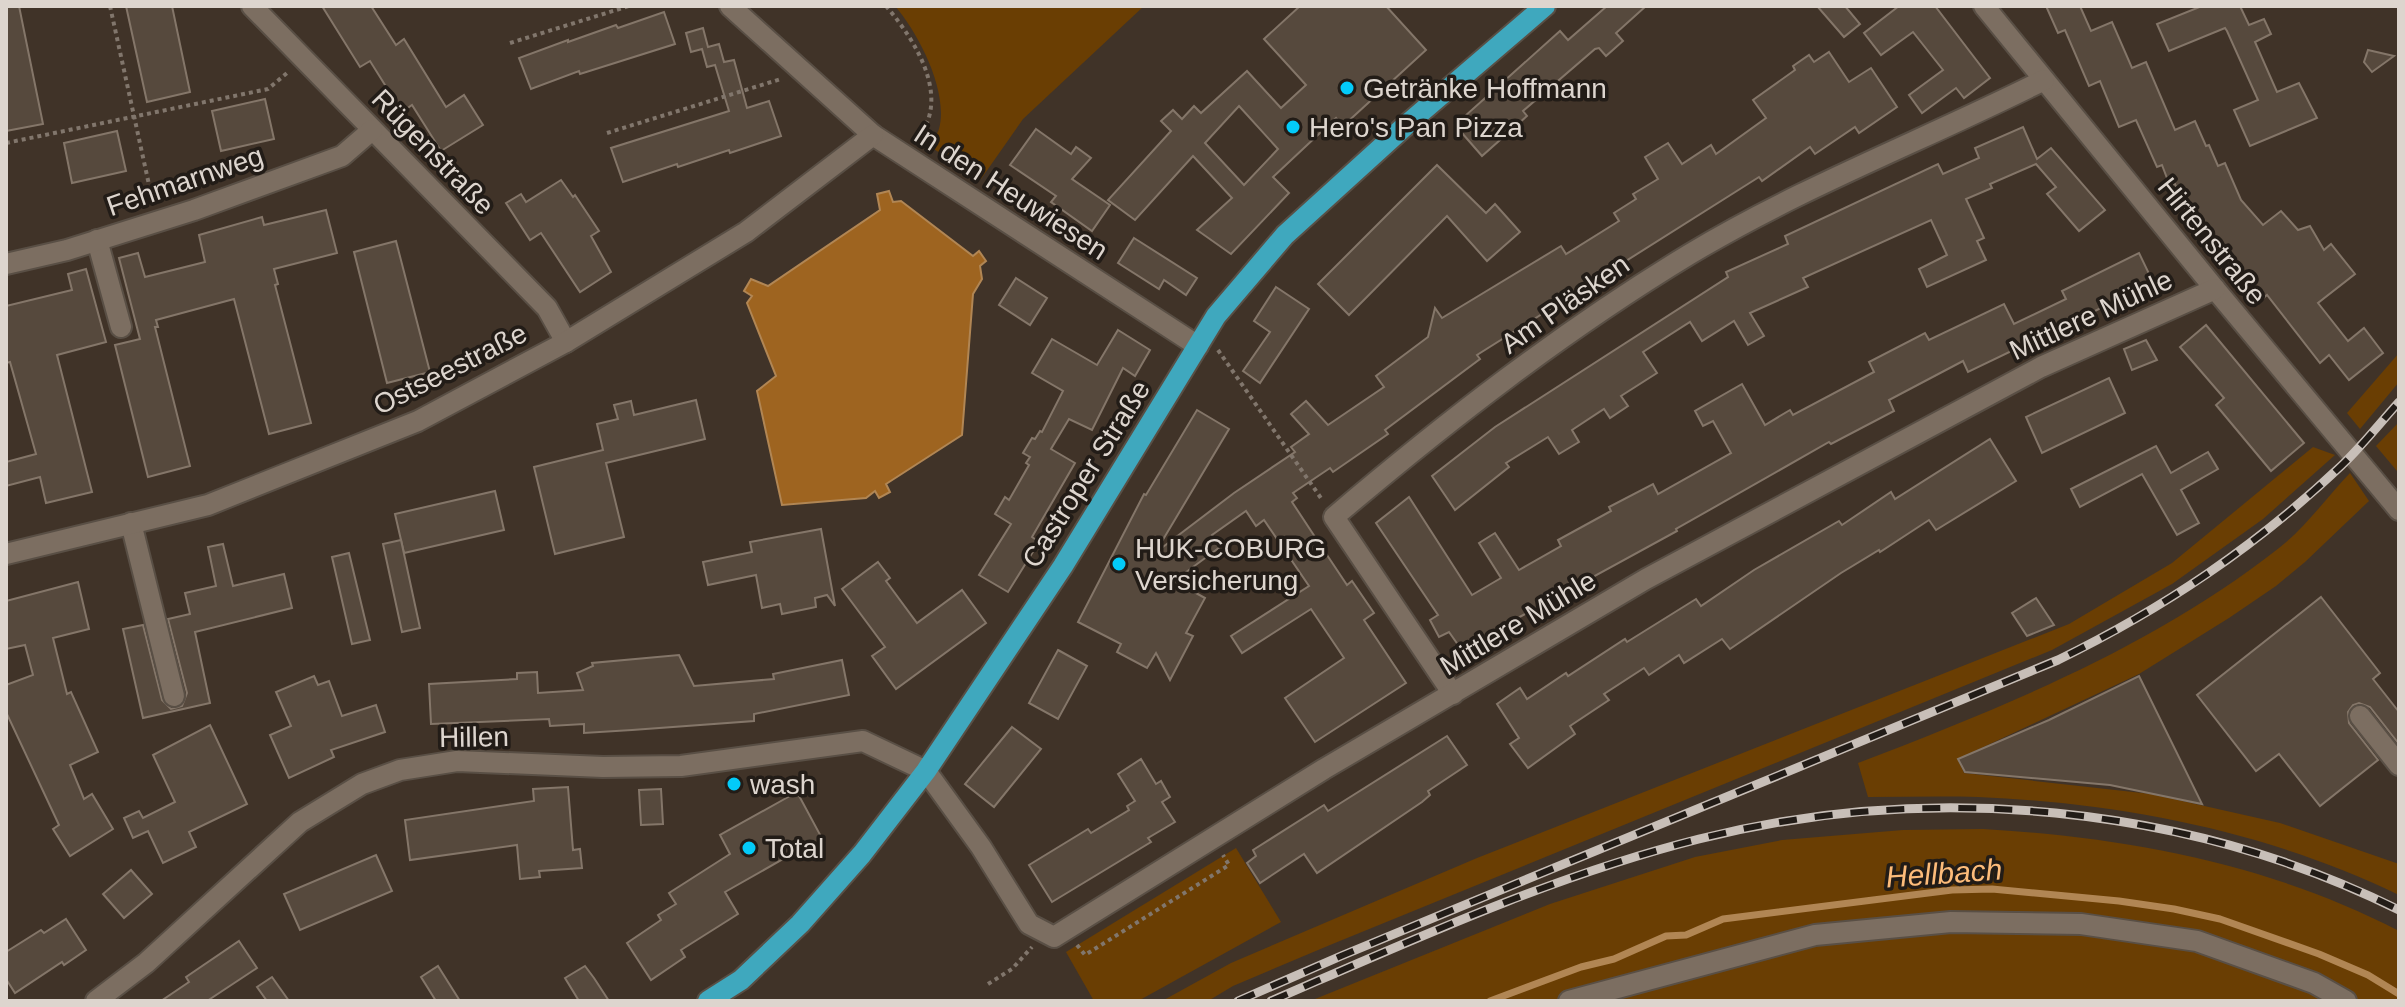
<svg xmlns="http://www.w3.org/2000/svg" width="2405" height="1007" viewBox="0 0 2405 1007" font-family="Arial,sans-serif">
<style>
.green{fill:#6a3e03}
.water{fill:#9e6420;stroke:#b18654;stroke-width:2}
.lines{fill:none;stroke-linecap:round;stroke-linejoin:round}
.stream{stroke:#b18654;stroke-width:7}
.building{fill:#56493d;stroke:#847669;stroke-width:2;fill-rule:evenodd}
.minor-casing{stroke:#594f45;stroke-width:24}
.major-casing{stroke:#594f45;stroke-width:24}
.path{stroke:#81766c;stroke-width:4;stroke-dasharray:4 4;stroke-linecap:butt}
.minor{stroke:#7c6e61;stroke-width:20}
.major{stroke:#3fa8be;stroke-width:20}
.rail-casing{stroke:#c8bfb8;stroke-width:9}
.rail{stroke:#221c17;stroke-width:6;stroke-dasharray:18;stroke-linecap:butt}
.poi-dot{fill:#03cbf9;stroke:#221c17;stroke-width:3}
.labels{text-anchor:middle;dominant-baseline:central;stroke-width:7;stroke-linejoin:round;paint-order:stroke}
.poi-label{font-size:28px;fill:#ddd5ce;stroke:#221c17;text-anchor:start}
.street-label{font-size:28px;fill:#ddd5ce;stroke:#221c17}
.water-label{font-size:30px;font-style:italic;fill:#fdbc7a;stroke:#221c17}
</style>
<rect width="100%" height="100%" fill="#403328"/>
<g class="green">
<path d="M895,6H1144L1023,119L981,179L929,146C932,141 937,135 939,129C949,92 919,34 895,6Z"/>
<polygon points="2399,353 2399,382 2360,429 2347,413"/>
<polygon points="2399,422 2399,469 2397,471 2376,446"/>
<polygon points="2313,447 2335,455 2263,519 2172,584 2052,650 1330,945 1233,986 1208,1001 1162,1001 1231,963 1477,858 2069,624 2172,563"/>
<path d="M2350,473L2369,501L2305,562L2276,586L2229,618L2139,674L1958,759L1964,773L2151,794L2280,823L2399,864V895C2270,832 2121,803 1978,797C1942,796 1905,797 1868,797L1858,763C2006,706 2153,647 2279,548C2305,528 2327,497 2350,473Z"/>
<path d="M1983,829C2126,837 2270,864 2399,931V1001H1310L1550,904L1695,857L1782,840L1903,830Z"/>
<polygon points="1236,848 1281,922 1138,1001 1094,1001 1066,952"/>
</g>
<polygon class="water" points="889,191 893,202 901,201 973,256 979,251 986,261 980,266 982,279 973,294 962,435 886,484 890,492 879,498 875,491 866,498 782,505 757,391 776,376 747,303 752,296 744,291 751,279 768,286 880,210 877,194"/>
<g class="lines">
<polyline class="stream" points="1490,1001 1581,967 1614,959 1666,936 1686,935 1723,919 1952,890 1992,889 2119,901 2174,909 2220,919 2319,954 2368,975 2399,994"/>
</g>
<g class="building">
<polygon points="6,6 19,6 43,124 6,131"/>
<polygon points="126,6 172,6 190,92 147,102"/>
<polygon points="322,6 371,6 396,45 404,39 446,107 464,95 483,125 441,151 412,105 402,112 370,61 360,67"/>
<path d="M1300,6H1386L1426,50L1343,126L1336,118L1273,177L1289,193L1231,254L1197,230L1232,198L1193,156L1135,220L1108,200L1171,131L1161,121L1173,110L1182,119L1194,106L1201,113L1247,71L1281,108L1306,85L1264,39ZM1239,106L1278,149L1244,185L1205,143Z"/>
<polygon points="1607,6 1646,6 1616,33 1623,41 1606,56 1599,48 1595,49 1523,111 1527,116 1482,156 1455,125 1560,31 1568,40"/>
<polygon points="1817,6 1845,6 1860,24 1844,37"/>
<polygon points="1899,6 1935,6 1990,78 1964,98 1956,88 1922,113 1909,95 1943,70 1913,32 1881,55 1864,33"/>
<polygon points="2046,6 2080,6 2091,31 2112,22 2132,68 2146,62 2175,130 2195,121 2206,146 2209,145 2218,166 2225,163 2241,200 2263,225 2281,211 2298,230 2310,226 2324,250 2331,244 2355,274 2318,303 2348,341 2364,328 2383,353 2349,380 2329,355 2320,363 2267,295 2261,300 2229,256 2189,209 2186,210 2175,184 2170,186 2162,165 2157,167 2136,120 2119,127 2100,81 2089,86 2065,30 2058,33"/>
<polygon points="2202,6 2240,6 2249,25 2264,19 2271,34 2255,42 2277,92 2299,83 2317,118 2250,146 2234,110 2258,100 2227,31 2225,28 2169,51 2157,24"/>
<polygon points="664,12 675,44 580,74 579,71 531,89 519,58 568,40 568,42 616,25 618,28"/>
<polygon points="703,28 708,47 719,44 724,62 734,60 747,108 769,101 781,136 730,153 729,150 678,167 677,164 623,182 611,148 729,111 715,65 707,67 702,49 691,52 686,33"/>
<polygon points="2368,50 2394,56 2372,72 2364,62"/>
<polygon points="1829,52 1849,82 1871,68 1897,107 1859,133 1855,127 1815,154 1810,147 1762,181 1759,177 1477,355 1480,359 1385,430 1388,434 1333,472 1330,468 1293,493 1297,498 1292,502 1321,546 1347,585 1352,581 1374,613 1364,620 1406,683 1315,742 1285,698 1344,658 1311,609 1242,653 1231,636 1309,586 1264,520 1256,526 1246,511 1212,535 1220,547 1174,581 1205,598 1186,633 1193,636 1170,680 1156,653 1147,668 1117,652 1121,644 1078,622 1144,494 1146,495 1197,410 1229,429 1155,553 1234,493 1295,452 1291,447 1309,434 1291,414 1306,401 1328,425 1384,387 1376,376 1428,337 1435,308 1442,318 1561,246 1566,254 1619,221 1614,213 1636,199 1633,194 1658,179 1645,157 1668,143 1682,164 1711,145 1716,154 1766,118 1753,100 1795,70 1793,66 1809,55 1814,62"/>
<polygon points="265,99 274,139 221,151 212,111"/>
<polygon points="2023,127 2037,159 2051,148 2105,210 2079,231 2047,194 2056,187 2036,164 1990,184 1992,188 1966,199 1984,238 1977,241 1986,260 1927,287 1919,269 1947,255 1931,220 1803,278 1808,287 1750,313 1764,336 1748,345 1734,321 1702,341 1690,322 1643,352 1657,373 1621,396 1628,406 1610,418 1604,409 1572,430 1579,442 1559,454 1548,437 1506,463 1509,467 1455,510 1432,476 1495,427 1728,277 1726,272 1788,244 1785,236 1938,164 1943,174 1979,158 1975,148"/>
<polygon points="1036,129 1071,154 1076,147 1091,158 1072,179 1110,205 1092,231 1051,202 1056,196 1010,165"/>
<polygon points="117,131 126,171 72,183 64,143"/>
<polygon points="1437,165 1486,213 1495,204 1520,232 1487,261 1447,216 1349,315 1318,284"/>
<polygon points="561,180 573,197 575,195 599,231 591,236 611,272 580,292 541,233 530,240 506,203 521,194 526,202"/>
<polygon points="326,210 337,253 274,269 278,284 275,285 311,423 269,434 234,299 156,320 158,327 155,327 190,466 148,477 115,345 140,339 119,258 138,253 145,277 205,262 199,235 262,217 264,225"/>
<polygon points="1134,238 1197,278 1186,295 1164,280 1159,289 1118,263"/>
<polygon points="396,241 430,372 387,383 354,252"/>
<polygon points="2139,253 2153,282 2077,320 2074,316 2022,341 2024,345 1968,372 1963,361 1889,400 1894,411 1831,444 1829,442 1676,529 1677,531 1461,649 1449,632 1439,637 1430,620 1438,615 1376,523 1409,497 1472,595 1501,578 1479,543 1495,533 1519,570 1561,546 1558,540 1611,511 1609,507 1653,484 1658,494 1731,453 1713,421 1703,426 1695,411 1742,384 1765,425 1790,410 1793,415 1874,372 1869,362 1925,333 1929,340 2004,304 2014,324 2066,299 2062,291"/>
<polygon points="86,269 106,342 57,355 92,492 46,503 40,477 6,486 6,462 36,454 10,362 6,363 6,306 72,290 68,274"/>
<polygon points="1016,278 1047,298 1030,325 999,305"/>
<polygon points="1276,287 1309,309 1260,383 1243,371 1270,332 1254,321"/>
<polygon points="2206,325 2304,443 2271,471 2216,405 2224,398 2180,347"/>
<polygon points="1118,330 1150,350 1135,376 1123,368 1092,430 1069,419 1051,449 1075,463 1032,537 1039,542 1008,592 979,575 1011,524 995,514 1005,497 1009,500 1029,465 1026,463 1030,457 1023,453 1032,438 1035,439 1040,431 1042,432 1063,391 1032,373 1052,339 1097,365"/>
<polygon points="2146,340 2157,360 2132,370 2124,349"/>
<polygon points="2109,378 2125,413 2042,453 2026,417"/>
<polygon points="696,400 705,439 606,463 624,537 555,554 534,467 603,450 597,424 618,419 614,405 631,401 634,415"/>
<polygon points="1990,439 2016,481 1936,530 1929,520 1880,552 1879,550 1841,573 1730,649 1722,639 1684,663 1679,655 1649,675 1644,668 1604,694 1609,700 1570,726 1575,734 1528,768 1510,744 1519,738 1497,704 1520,688 1527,699 1566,673 1568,676 1625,639 1627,642 1696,599 1701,606 1754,570 1839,521 1842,525 1891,492 1895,499"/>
<polygon points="2156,446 2171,473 2208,452 2218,469 2181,490 2199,523 2177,535 2142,474 2080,507 2071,489"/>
<polygon points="495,491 504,530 404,553 395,514"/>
<polygon points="821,529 835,606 827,595 815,598 816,607 782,614 780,604 762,608 756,575 708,585 703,562 752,552 750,542"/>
<polygon points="401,540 420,628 402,632 383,544"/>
<polygon points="223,544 233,586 284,574 292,608 195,632 210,703 143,718 123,629 143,625 162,700 171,709 182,706 187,693 168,619 190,614 185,593 216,586 208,547"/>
<polygon points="349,553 370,640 352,644 332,557"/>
<polygon points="878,562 890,578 886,581 917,623 962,590 986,623 896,689 872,656 885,647 842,589"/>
<polygon points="78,582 89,629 53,638 67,694 71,692 98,752 70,765 84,799 92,794 113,829 70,856 53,829 59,825 6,712 6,685 33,675 25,645 6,649 6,601"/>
<polygon points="2321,597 2380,673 2373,679 2399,712 2399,744 2370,707 2359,703 2353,705 2348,712 2349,723 2378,760 2320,806 2279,754 2256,771 2197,695"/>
<polygon points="2036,598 2054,625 2027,636 2012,613"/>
<polygon points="1058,650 1087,666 1058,719 1029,703"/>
<polygon points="679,655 694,686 774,679 773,674 842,660 849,695 754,714 754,721 632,730 584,733 584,724 550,726 549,719 431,724 429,684 517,679 517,673 537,672 538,693 583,690 577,673 593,666 592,663"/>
<polygon points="314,676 318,685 329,681 342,716 376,705 385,732 331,750 334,757 289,778 270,735 291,726 276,692"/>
<polygon points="2139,676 2202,804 2110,785 1965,772 1958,759 2049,720"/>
<polygon points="210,725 247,804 189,832 196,847 163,863 148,831 133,838 124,818 139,811 143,818 175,802 153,755"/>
<polygon points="1012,727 1041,749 994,807 965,784"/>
<polygon points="1447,736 1467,765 1428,791 1430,795 1422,802 1317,873 1304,854 1260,883 1247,863 1256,856 1253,850 1324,805 1328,811"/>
<polygon points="1141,759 1156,784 1161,781 1170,797 1162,802 1175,822 1148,838 1151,842 1052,902 1029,865 1088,829 1091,833 1129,810 1127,806 1135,801 1118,774"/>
<polygon points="568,787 573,850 580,849 582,868 539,871 540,877 520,879 517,845 410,860 405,820 534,801 533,789"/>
<polygon points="661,789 663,824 641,825 639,790"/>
<polygon points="797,792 824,842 801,855 799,850 725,892 738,914 681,950 685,957 651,980 627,943 661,920 658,915 676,904 669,893 730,854 720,835"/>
<polygon points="376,855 392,891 300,930 284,894"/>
<polygon points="131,870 152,894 124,918 103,894"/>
<polygon points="66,919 86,950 64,965 62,962 15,993 6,979 6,952 41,930 44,933"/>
<polygon points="239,941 257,968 207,1001 161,1001 189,982 186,977"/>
<polygon points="438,966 460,1001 436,1001 421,977"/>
<polygon points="585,966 594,978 609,1001 579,1001 565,978"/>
<polygon points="272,977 289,1001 267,1001 257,987"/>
</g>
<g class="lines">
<defs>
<g id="minor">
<polyline points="252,6 547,308 566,342"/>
<polyline points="730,6 873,135 1198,346"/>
<polyline points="1984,6 2215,289 2399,510"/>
<polyline points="97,240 121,327"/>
<polyline points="6,264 67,250 194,210 342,156 372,130"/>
<polyline points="131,523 174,696"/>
<polyline points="6,554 208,505 418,421 566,342 746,232 873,135"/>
<path d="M1453,694L1334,517C1447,421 1563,331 1690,254C1803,186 1927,139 2044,80"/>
<polyline points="2360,716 2399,765"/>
<polyline points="96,1001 146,963 300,822 362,784 400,770 457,761 603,767 681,766 863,741 926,771 981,847 1029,924 1054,937 1324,769 1646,579 2041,367 2215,289"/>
<polyline points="1569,1001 1815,935 1951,922 2081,924 2197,941 2314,983 2346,1001"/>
</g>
<polyline id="major" points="708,1001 741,980 800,924 862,854 926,771 1063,566 1216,316 1285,235 1405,126 1545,6"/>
</defs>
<use href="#minor" class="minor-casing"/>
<use href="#major" class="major-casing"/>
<g class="path">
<polyline points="110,6 153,203"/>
<path d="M886,6C910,34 940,79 929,117C927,125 920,133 916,140"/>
<polyline points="510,43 629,6"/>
<polyline points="607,133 781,79"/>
<polyline points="6,143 268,89 287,73"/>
<polyline points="1218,350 1323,501"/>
<polyline points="1077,945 1085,955 1229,865 1223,855"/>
<polyline points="988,984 1012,969 1032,947"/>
</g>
<use href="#minor" class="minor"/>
<use href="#major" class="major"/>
<defs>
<g id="rail">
<path d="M1238,1001L1341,956L2058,660C2164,608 2255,547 2341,466C2362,446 2380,423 2399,402"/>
<path d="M1271,1001C1410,941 1552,876 1699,839C1929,781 2186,804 2399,910"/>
</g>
</defs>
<use href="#rail" class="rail-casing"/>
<use href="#rail" class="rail"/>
</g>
<g class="poi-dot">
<circle cx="1347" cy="88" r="8"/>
<circle cx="1293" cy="127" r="8"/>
<circle cx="1119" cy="564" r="8"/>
<circle cx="734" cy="784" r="8"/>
<circle cx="749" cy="848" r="8"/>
</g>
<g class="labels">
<g class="poi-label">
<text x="1363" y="88">Getränke Hoffmann</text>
<text x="1309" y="127">Hero's Pan Pizza</text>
<text x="1135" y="548">HUK-COBURG<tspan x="1135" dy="32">Versicherung</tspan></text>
<text x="750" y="784">wash</text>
<text x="765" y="848">Total</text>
</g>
<g class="street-label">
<text transform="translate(433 152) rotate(46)">Rügenstraße</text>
<text transform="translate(185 181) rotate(-19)">Fehmarnweg</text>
<text transform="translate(1011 192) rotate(33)">In den Heuwiesen</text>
<text transform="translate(2212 241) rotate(51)">Hirtenstraße</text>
<text transform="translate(1565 304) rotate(-35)">Am Pläsken</text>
<text transform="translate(2091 315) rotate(-25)">Mittlere Mühle</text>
<text transform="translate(450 369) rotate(-27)">Ostseestraße</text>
<text transform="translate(1086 474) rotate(-58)">Castroper Straße</text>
<text transform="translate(1518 623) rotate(-31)">Mittlere Mühle</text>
<text transform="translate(474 737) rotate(-1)">Hillen</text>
</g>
<g class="water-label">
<text transform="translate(1944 873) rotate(-4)">Hellbach</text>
</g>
</g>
<rect width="2405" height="1007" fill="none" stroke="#ddd5ce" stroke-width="16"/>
</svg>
